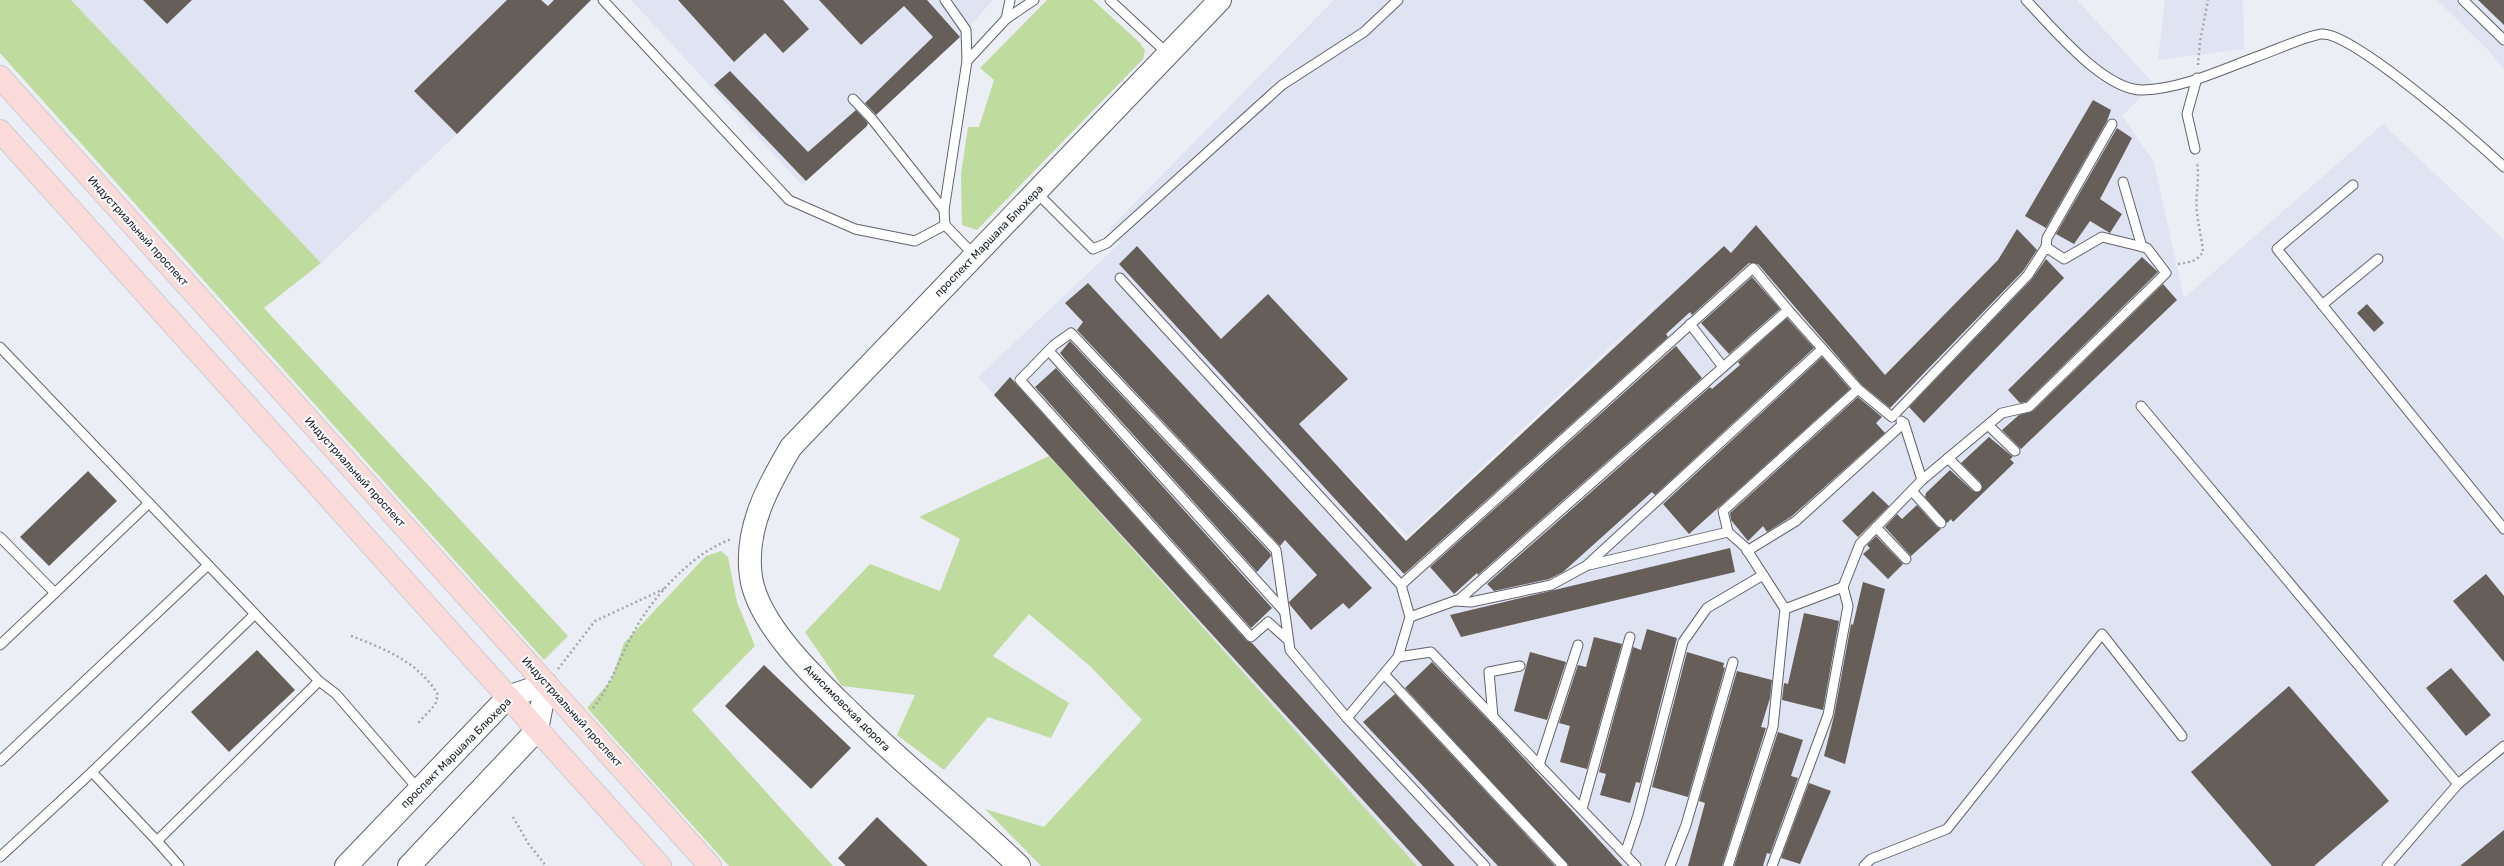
<svg xmlns="http://www.w3.org/2000/svg" width="2504" height="866" viewBox="0 0 2504 866" font-family="Rubik,sans-serif">
<style>
.built{fill:#dfe3f2;fill-rule:evenodd}
.green{fill:#bfdb9e}
.building{fill:#655e59}
.lines{fill:none;stroke-linecap:round;stroke-linejoin:round}
.lane-casing{stroke:#61636a;stroke-width:11}
.secondary-casing{stroke:#61636a;stroke-width:24}
.primary-casing{stroke:#cdcdce;stroke-width:24}
.path{stroke:#a5a6ac;stroke-width:2.5;stroke-dasharray:2 3;stroke-linecap:butt}
.lane{stroke:#fff;stroke-width:9}
.secondary{stroke:#fff;stroke-width:22}
.primary{stroke:#fbdada;stroke-width:22}
.labels{text-anchor:middle;dominant-baseline:central;stroke-width:4;stroke-linejoin:round;paint-order:stroke}
.street-label{font-size:11px;fill:#1c1d1f;stroke:#fbfcff}
</style>
<rect width="100%" height="100%" fill="#eceef6"/>
<g class="built">
<polygon points="71,0 591,0 457,134 321,263"/>
<polygon points="631,0 993,0 961,36 802,185"/>
<path d="M1334,0H2077L2154,84L2122,116L2154,162L2184,298L2383,124L2504,240V866H1417L978,377L1120,243L1108,230ZM1687,275L1409,544L1337,465L1408,536Z"/>
<polygon points="2165,0 2243,0 2244,49 2158,60"/>
<polygon points="2437,0 2504,0 2504,69 2488,50"/>
</g>
<g class="green">
<polygon points="0,0 71,0 321,263 264,308 568,636 544,660 0,53"/>
<polygon points="1047,0 1093,0 1140,43 1145,51 1143,59 977,230 962,225 961,174 968,127 979,127 994,80 980,68"/>
<polygon points="1049,456 1417,866 1041,866 985,809 1044,827 1142,720 1090,666 1029,614 993,656 1069,703 1051,738 988,717 944,770 897,735 915,695 842,686 805,632 870,564 940,591 960,539 919,517"/>
<polygon points="721,551 728,557 737,602 755,646 692,710 833,866 729,866 587,708 611,680 624,643 706,556"/>
</g>
<g class="building">
<polygon points="143,0 192,0 167,24"/>
<polygon points="507,0 541,0 548,6 554,0 591,0 457,134 414,91"/>
<polygon points="678,0 783,0 809,29 783,53 765,33 734,62"/>
<polygon points="819,0 927,0 960,37 876,115 865,103 933,37 904,6 861,45"/>
<polygon points="2478,0 2504,0 2504,25"/>
<polygon points="730,71 808,152 856,110 868,123 867,126 806,181 714,85"/>
<polygon points="2093,100 2111,110 2107,121 2046,228 2025,216"/>
<polygon points="2117,128 2132,138 2100,199 2122,214 2110,233 2090,221 2074,244 2056,234"/>
<polygon points="1756,225 1885,375 1998,260 2017,229 2037,250 2023,271 1890,408 1862,385 1758,264 1749,263 1692,315 1690,312 1666,334 1668,337 1404,574 1119,264 1137,246 1221,339 1268,294 1348,379 1299,424 1406,541 1724,246 1731,253"/>
<polygon points="2142,257 2158,272 2026,402 2020,403 2008,390"/>
<polygon points="2046,259 2064,278 1924,423 1909,407 2032,279"/>
<polygon points="1752,277 1780,309 1729,354 1701,323"/>
<polygon points="1088,283 1372,588 1349,609 1343,603 1311,630 1290,605 1289,602 1317,575 1285,540 1280,546 1077,330 1083,322 1065,303"/>
<polygon points="2163,284 2177,300 2021,449 2002,430 2019,415 2033,411"/>
<polygon points="2367,304 2384,323 2374,332 2357,313"/>
<polygon points="1787,318 1814,348 1655,495 1652,492 1563,572 1549,579 1494,591 1487,584 1710,387 1712,389 1740,365 1738,362"/>
<polygon points="1070,341 1270,553 1271,556 1257,572 1065,359 1060,353"/>
<polygon points="1676,346 1702,378 1478,575 1477,573 1454,594 1430,567"/>
<polygon points="1822,357 1850,389 1689,534 1663,504"/>
<polygon points="1056,368 1272,608 1251,628 1035,387"/>
<polygon points="1010,377 1247,641 1252,643 1455,866 1423,866 994,395"/>
<polygon points="1858,397 1882,417 1876,423 1885,433 1792,516 1767,532 1763,526 1748,541 1731,520 1730,513"/>
<polygon points="1989,437 2013,457 2010,459 2014,463 1953,522 1951,519 1947,523 1925,497 1926,493 1950,470 1973,491 1981,491 1981,483 1961,463"/>
<polygon points="88,471 117,501 49,566 20,537"/>
<polygon points="1873,491 1889,506 1858,537 1842,521"/>
<polygon points="1917,505 1937,527 1941,529 1911,556 1885,527 1897,514 1902,519"/>
<polygon points="1876,536 1903,564 1888,579 1863,554 1870,548 1867,545"/>
<polygon points="1730,548 1735,572 1461,637 1450,615"/>
<polygon points="2486,574 2504,596 2504,662 2453,601"/>
<polygon points="1863,582 1885,589 1845,764 1824,756 1834,716 1851,624 1853,625"/>
<polygon points="1804,613 1839,621 1823,710 1782,700 1784,683 1788,684"/>
<polygon points="1647,629 1677,638 1640,783 1636,782 1630,803 1600,795 1606,774 1599,772 1633,647 1641,650"/>
<polygon points="1594,637 1622,644 1587,769 1560,762 1570,726 1559,723 1578,665 1586,667"/>
<polygon points="257,650 295,690 229,752 191,712"/>
<polygon points="1530,652 1566,662 1547,720 1514,711"/>
<polygon points="1687,652 1724,663 1723,667 1725,668 1688,797 1652,787"/>
<polygon points="1432,662 1495,727 1623,866 1569,866 1405,688"/>
<polygon points="764,665 851,748 811,789 725,706"/>
<polygon points="2451,668 2491,715 2466,736 2426,688"/>
<polygon points="1737,671 1772,680 1770,698 1761,727 1766,728 1722,866 1688,866 1705,803 1699,801"/>
<polygon points="2289,686 2389,801 2314,866 2272,866 2191,772"/>
<polygon points="1395,694 1555,866 1498,866 1363,722"/>
<polygon points="1778,732 1803,740 1791,776 1798,778 1770,854 1767,853 1763,866 1734,866"/>
<polygon points="1809,783 1831,791 1800,864 1781,858"/>
<polygon points="877,817 928,866 846,866 838,858"/>
<polygon points="2504,830 2504,866 2460,866"/>
</g>
<g class="lines">
<defs>
<g id="lane">
<polyline points="603,0 789,200 855,229 915,241 945,225"/>
<polyline points="945,0 966,30 967,61 944,210 945,225 975,256"/>
<polyline points="1110,0 1168,54"/>
<path d="M2026,0C2051,26 2104,91 2143,90C2181,89 2221,70 2256,57C2271,52 2308,35 2322,34C2354,33 2478,142 2504,167"/>
<polyline points="2463,0 2504,40"/>
<polyline points="1006,19 1010,0"/>
<polyline points="967,61 1006,19 1034,0"/>
<polyline points="853,99 872,119 944,210"/>
<polyline points="2195,149 2187,114 2197,78"/>
<polyline points="2123,182 2142,247"/>
<polyline points="2353,185 2277,249 2504,529"/>
<polyline points="1036,192 1093,249 1107,243 1282,85 1364,32 1398,0"/>
<polyline points="2046,247 2047,238 2112,124"/>
<polyline points="1120,278 1401,585"/>
<polyline points="2322,305 2378,259"/>
<polyline points="1690,324 1723,367"/>
<polyline points="0,347 255,614"/>
<polyline points="1049,351 1284,611"/>
<polyline points="2141,406 2458,784"/>
<polyline points="1901,421 1904,423 1922,480"/>
<polyline points="1988,425 2015,451"/>
<polyline points="1948,458 1977,487"/>
<polyline points="1912,491 1941,523"/>
<polyline points="1876,527 1906,559"/>
<polyline points="0,537 55,593 149,503"/>
<polyline points="1747,551 1796,521 1904,423"/>
<polyline points="1589,565 1728,532"/>
<polyline points="1843,587 1860,544 1922,480 2002,413 2029,407 2166,273 2147,248 2102,237 2064,259 2046,247 2028,275 1892,417 1858,389"/>
<polyline points="1455,601 1471,602 1551,585 1586,566 1822,349"/>
<polyline points="1288,640 1268,622 1251,637 1020,380 1054,345 1071,333 1276,550 1290,650 1347,718 1485,866"/>
<polyline points="0,645 55,593"/>
<polyline points="1398,657 1431,652 1636,866"/>
<polyline points="1384,674 1563,866"/>
<polyline points="319,681 157,841 92,772 255,614 319,681 336,694 419,790"/>
<polyline points="1493,717 1489,672 1520,666"/>
<polyline points="1347,718 1398,657 1410,617 1460,599 1788,310 1753,268 1401,585 1410,617"/>
<polyline points="0,761 208,565"/>
<polyline points="1539,765 1578,645"/>
<polyline points="1582,809 1630,637"/>
<polyline points="157,841 179,866"/>
<polyline points="1625,854 1638,815 1683,642 1707,608 1763,575"/>
<polyline points="0,857 92,772"/>
<polyline points="1670,866 1686,825 1733,662"/>
<polyline points="1728,866 1773,727 1785,609 1745,547 1728,532 1723,511 1858,389 1788,310"/>
<polyline points="1772,866 1828,715 1848,606 1843,587 1785,609"/>
<polyline points="1864,866 1871,859 1947,829 2102,634 2182,736"/>
<polyline points="2387,866 2458,784 2504,746"/>
</g>
<g id="secondary">
<polyline points="346,866 508,697 546,684"/>
<polyline points="409,866 537,730 546,684"/>
<path d="M1019,866C964,813 904,765 849,711C816,679 758,625 751,577C744,529 768,486 791,447L1220,0"/>
</g>
<g id="primary">
<polyline points="0,77 710,866"/>
<polyline points="0,131 660,866"/>
</g>
</defs>
<use href="#lane" class="lane-casing"/>
<use href="#secondary" class="secondary-casing"/>
<use href="#primary" class="primary-casing"/>
<g class="path">
<polyline points="2198,65 2200,42 2208,0"/>
<path d="M2178,264C2190,262 2196,262 2203,252C2202,239 2198,225 2197,212C2195,195 2200,179 2197,162"/>
<path d="M351,636C384,648 420,663 438,695L435,705L418,723"/>
<polyline points="558,669 595,621 664,589"/>
<path d="M593,708C612,684 621,654 636,628C655,594 695,551 732,539"/>
<polyline points="513,817 528,843 546,866"/>
</g>
<use href="#lane" class="lane"/>
<use href="#secondary" class="secondary"/>
<use href="#primary" class="primary"/>
</g>
<g class="labels">
<g class="street-label">
<text transform="translate(138 231) rotate(48)">Индустриальный проспект</text>
<text transform="translate(989 241) rotate(-46)">проспект Маршала Блюхера</text>
<text transform="translate(355 472) rotate(48)">Индустриальный проспект</text>
<text transform="translate(847 708) rotate(45)">Анисимовская дорога</text>
<text transform="translate(572 712) rotate(48)">Индустриальный проспект</text>
<text transform="translate(456 753) rotate(-45)">проспект Маршала Блюхера</text>
</g>
</g>
</svg>
